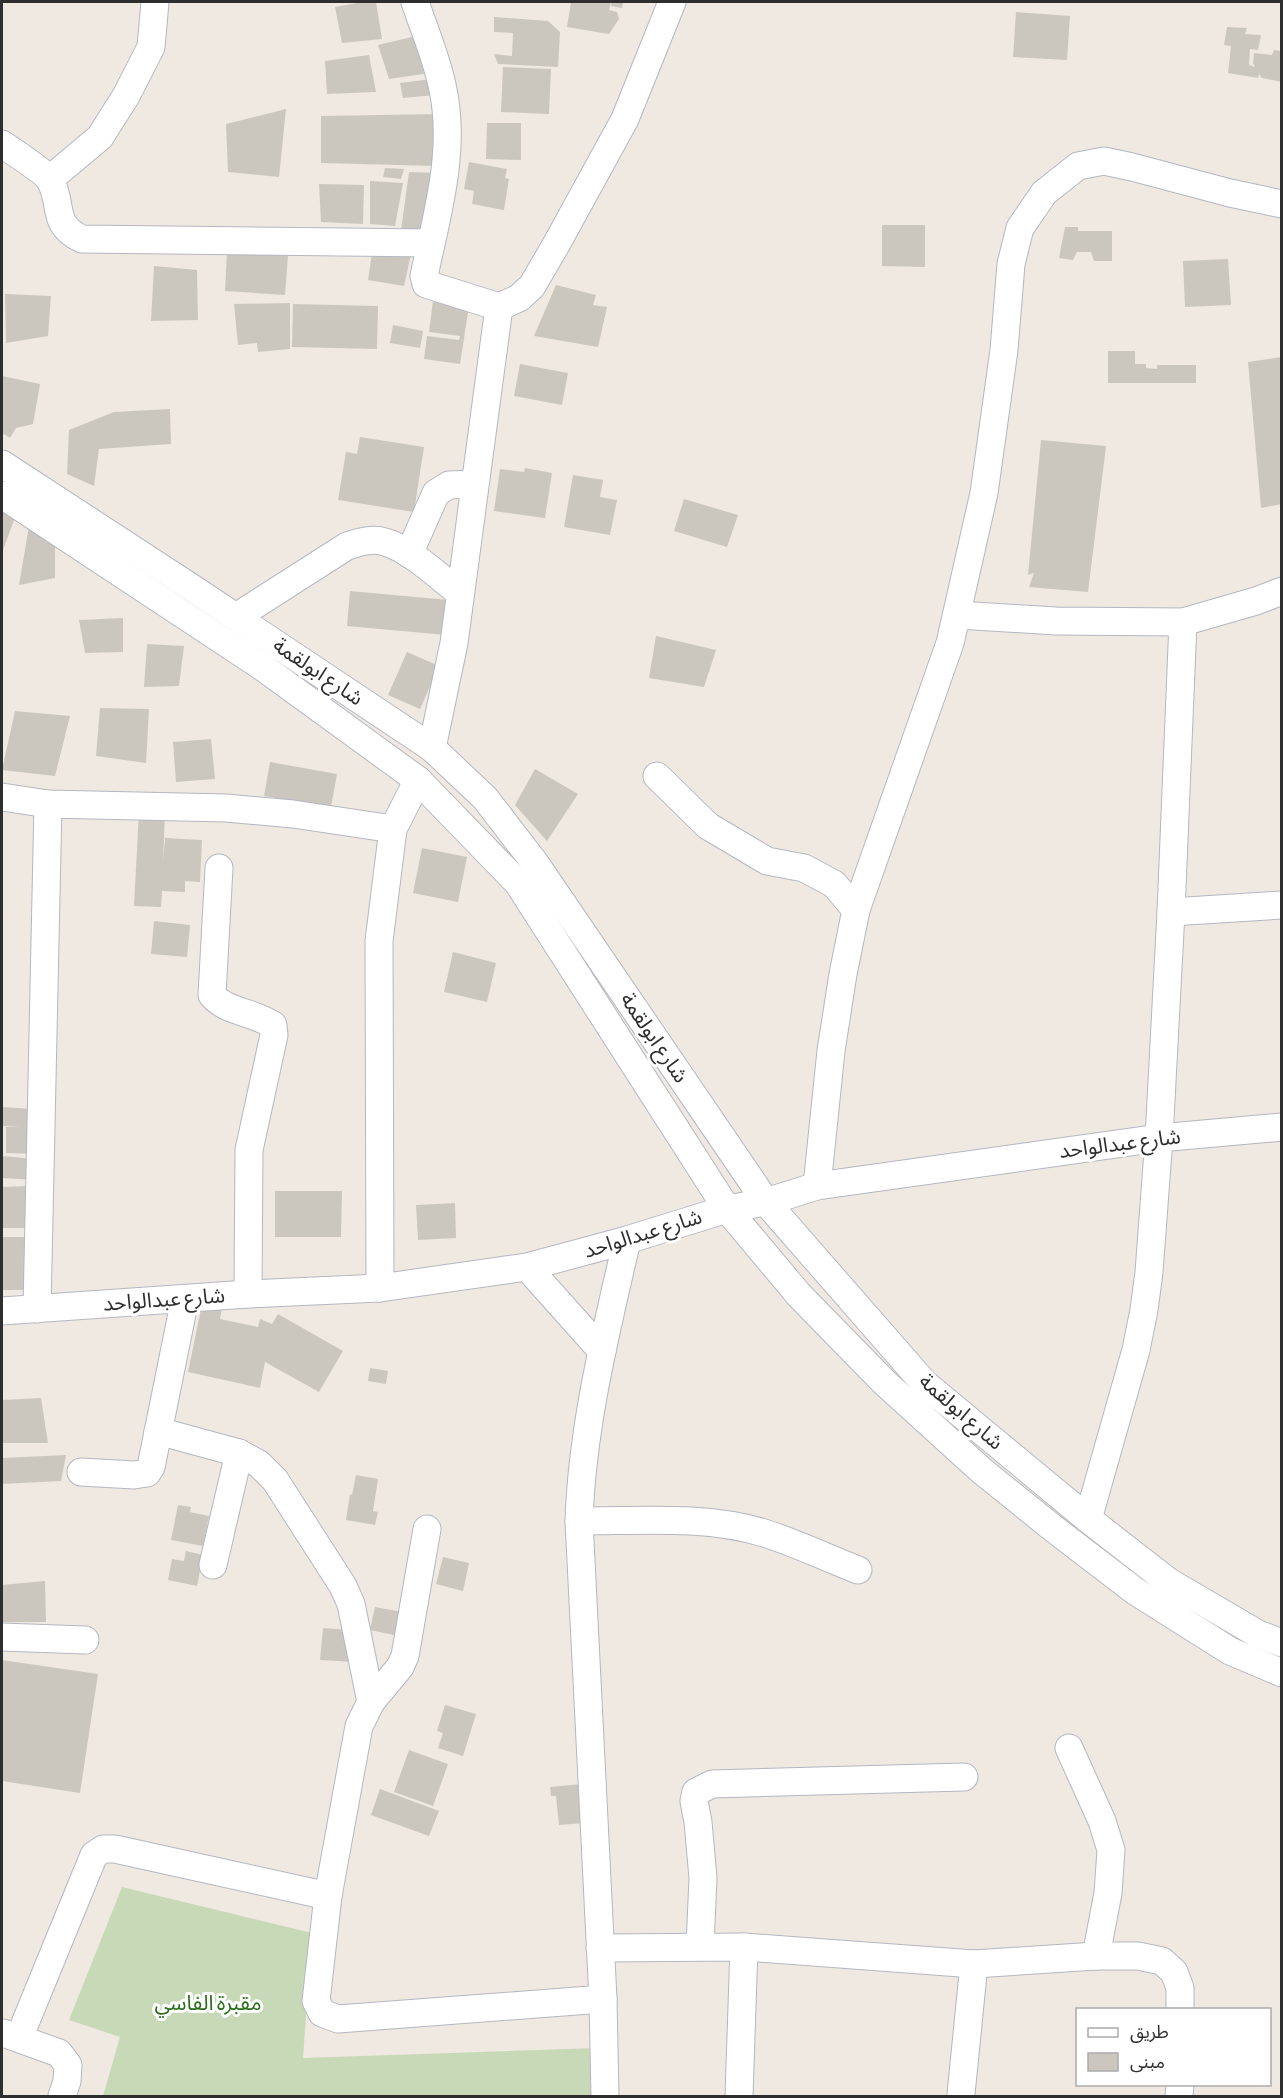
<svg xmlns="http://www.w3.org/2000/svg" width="1283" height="2098" viewBox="0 0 1283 2098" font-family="'Alegreya Sans','Noto Sans Arabic',sans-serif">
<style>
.cemetery{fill:#c8d9b8}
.building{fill:#cbc7bf}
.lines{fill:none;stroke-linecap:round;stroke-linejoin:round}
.minor-casing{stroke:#b4b7c1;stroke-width:29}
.minor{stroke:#fff;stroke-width:27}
.labels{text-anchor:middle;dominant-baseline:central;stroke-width:6;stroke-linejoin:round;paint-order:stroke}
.street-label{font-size:21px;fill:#2e2e2e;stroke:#fff}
.park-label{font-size:21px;fill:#2c6e1b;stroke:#fff}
</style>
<rect width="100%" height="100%" fill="#efe9e1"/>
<polygon class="cemetery" points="122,1887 312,1933 303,2058 596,2048 594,2096 103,2096 120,2037 69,2020"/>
<g class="building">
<polygon points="363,2 376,2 382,39 342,43 335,7"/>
<polygon points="571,2 611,2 609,10 617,12 619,19 609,34 567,27"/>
<polygon points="612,2 623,2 622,8 611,6"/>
<polygon points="1016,12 1070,16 1067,60 1013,57"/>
<polygon points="494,17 548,21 560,32 558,67 498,64 494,54 512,56 513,33 494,32"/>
<polygon points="1227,27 1247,28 1245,34 1261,35 1258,50 1250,49 1249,65 1255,67 1253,63 1254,53 1272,55 1274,50 1282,51 1282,82 1262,78 1259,74 1258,78 1228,73 1231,46 1224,45"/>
<polygon points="416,36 424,74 389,79 378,45"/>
<polygon points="369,55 376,92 327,94 325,61"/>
<polygon points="503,67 551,69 549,114 501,112"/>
<polygon points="432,79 435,95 403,98 400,83"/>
<polygon points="286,109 279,177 228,172 226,124"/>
<polygon points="438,114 435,166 321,163 321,116"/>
<polygon points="487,123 521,123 521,160 486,159"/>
<polygon points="469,162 507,169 505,178 509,179 504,210 472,204 474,191 464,189"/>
<polygon points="385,168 404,169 401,179 383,177"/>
<polygon points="409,172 440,173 426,230 401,230"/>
<polygon points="370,181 403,183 395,226 370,224"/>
<polygon points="319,184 364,185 363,224 321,222"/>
<polygon points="882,225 925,225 925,267 882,266"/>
<polygon points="1065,227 1078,227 1078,231 1112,231 1112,261 1094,261 1091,252 1077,252 1073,260 1059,258"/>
<polygon points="373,247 411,254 404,286 368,280"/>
<polygon points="227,252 288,256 285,295 225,291"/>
<polygon points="1228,259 1231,305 1185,307 1183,261"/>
<polygon points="154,266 197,270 198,320 151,321"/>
<polygon points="556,285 596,295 593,305 607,307 598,347 534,336"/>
<polygon points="5,294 51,296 48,336 6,343"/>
<polygon points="433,301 469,306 460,364 424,359 427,336 459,340 460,336 429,332"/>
<polygon points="290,303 290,349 258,352 257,343 238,345 234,304"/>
<polygon points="293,304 378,306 377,349 292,347"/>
<polygon points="393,325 423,331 420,348 390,343"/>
<polygon points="1108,351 1135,351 1135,364 1146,364 1146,368 1157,369 1157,365 1196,365 1196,383 1108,383"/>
<polygon points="1282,357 1282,504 1261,508 1248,362"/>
<polygon points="520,364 568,373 562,405 514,396"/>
<polygon points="2,376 40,384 33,424 16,428 10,438 2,433"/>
<polygon points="170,409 171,444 99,449 94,486 67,474 69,430 114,412"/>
<polygon points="360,437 424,447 414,512 338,500 346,452 357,454"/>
<polygon points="1041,440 1106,446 1088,592 1029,587 1034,573 1028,575"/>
<polygon points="525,468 552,473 545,518 494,511 500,469 524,472"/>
<polygon points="573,475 603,480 600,497 617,500 610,535 564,527"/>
<polygon points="684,499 738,515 727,547 674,531"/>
<polygon points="2,511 14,520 2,553"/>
<polygon points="29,526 55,543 55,578 19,585"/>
<polygon points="350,591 449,600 446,635 347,626"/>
<polygon points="123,618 123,652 85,653 79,620"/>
<polygon points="656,636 716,650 704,687 649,678"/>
<polygon points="147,644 184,646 179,686 144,687"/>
<polygon points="407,652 439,666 420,709 388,695"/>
<polygon points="100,708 149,709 146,763 96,756"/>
<polygon points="15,711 70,716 55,776 2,770"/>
<polygon points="211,739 215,779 176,782 173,742"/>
<polygon points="270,762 337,774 331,807 264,796"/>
<polygon points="535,769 578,794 547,841 515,805"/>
<polygon points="139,811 165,813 163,863 165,838 202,840 200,882 185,881 185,892 162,891 161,907 134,906"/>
<polygon points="422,848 467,857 458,902 413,893"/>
<polygon points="154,921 190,925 187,957 151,954"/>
<polygon points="453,952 496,963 487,1002 444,992"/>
<polygon points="2,1107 33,1109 37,1154 6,1153 6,1127 20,1127 2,1126"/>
<polygon points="2,1156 36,1159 34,1180 2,1178"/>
<polygon points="31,1186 31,1228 2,1228 2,1187"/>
<polygon points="275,1191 342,1191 341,1237 275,1237"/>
<polygon points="455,1203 456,1238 418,1240 416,1205"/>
<polygon points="2,1237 31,1237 32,1290 2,1290"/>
<polygon points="222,1308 220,1319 258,1327 260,1319 272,1324 278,1314 343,1351 319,1392 265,1362 260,1388 188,1372 201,1309"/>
<polygon points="370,1368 388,1371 386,1384 368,1381"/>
<polygon points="41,1398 48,1443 2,1443 2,1400"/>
<polygon points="66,1455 61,1481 2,1484 2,1458"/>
<polygon points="356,1475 378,1479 373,1511 378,1512 375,1525 346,1520 350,1494 352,1495"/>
<polygon points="178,1505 191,1507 190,1512 209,1516 203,1546 171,1540"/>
<polygon points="186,1551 203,1555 197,1586 168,1580 172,1559 184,1561"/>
<polygon points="443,1557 469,1563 463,1591 436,1584"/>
<polygon points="45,1581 46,1622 2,1622 2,1585"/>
<polygon points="375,1607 408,1613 403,1637 370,1630"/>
<polygon points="323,1628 350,1630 354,1662 320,1660"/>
<polygon points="2,1660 98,1674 80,1793 2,1781"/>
<polygon points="445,1705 476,1714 463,1756 438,1748 443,1733 437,1731"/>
<polygon points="409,1750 448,1764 433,1806 394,1792"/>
<polygon points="581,1784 585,1823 559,1825 556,1796 551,1796 550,1787"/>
<polygon points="380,1789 439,1811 429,1836 371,1815"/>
</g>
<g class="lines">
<defs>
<g id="minor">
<path d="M415,2C424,29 436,57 442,85C457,149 437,214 424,276L426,284L499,307"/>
<path d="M2,144C11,150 46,173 50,180C64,205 50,224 82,239L431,243"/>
<polyline points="50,179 100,137 126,96 151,47 155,2"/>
<polyline points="2,464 198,592 432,748 485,798 535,863 766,1202 925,1384 1088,1519 1169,1582 1258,1634 1282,1643"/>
<polyline points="2,495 261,666 418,780 518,883 727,1209 799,1295 884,1382 982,1471 1054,1529 1135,1591 1230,1651 1282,1673"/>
<polyline points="409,554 436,493 449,485 474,484"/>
<polyline points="958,615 1056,621 1183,622 1256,601 1282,591"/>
<path d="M236,617L347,546C360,542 372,538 385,542C410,549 439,577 460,593"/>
<polyline points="432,748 454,643 499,307 519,298 532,286 557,243 625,119 672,2"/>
<polyline points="657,776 708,826 767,861 804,868 834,884 856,910"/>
<polyline points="2,797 48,804 226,808 293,814 393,829"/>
<path d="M219,868L212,995C226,1012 254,1012 273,1025L274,1035L249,1150L248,1294"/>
<polyline points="1171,912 1282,905"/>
<polyline points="817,1186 831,1051 843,974 856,910 950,643 984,493 1004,350 1011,264 1020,228 1044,193 1078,166 1104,161 1132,167 1230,193 1282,204"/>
<polyline points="527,1267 602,1351"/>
<polyline points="380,1288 379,941 393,829 418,780"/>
<polyline points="37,1309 48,804"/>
<polyline points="2,1311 248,1294 380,1288 527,1267 627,1240 727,1209 766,1202 817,1186 1159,1138 1282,1127"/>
<polyline points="158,1431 239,1453 259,1464 275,1480 343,1586 351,1604 371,1702"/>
<polyline points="81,1472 134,1475 147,1473 151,1467 185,1299"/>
<polyline points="1088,1519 1136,1350 1144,1310 1149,1272 1159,1138 1171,912 1183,622"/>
<path d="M579,1521C639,1521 706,1515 764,1533C796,1543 827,1558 858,1570"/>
<polyline points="427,1529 405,1656 400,1667 371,1702 359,1726 328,1896 316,2001 322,2013 338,2019 603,1999"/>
<polyline points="213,1565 239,1453"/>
<polyline points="2,1637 85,1640"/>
<polyline points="1069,1748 1102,1821 1111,1850 1108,1893 1096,1956"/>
<polyline points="700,1946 703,1878 698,1822 694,1801 696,1792 712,1784 964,1777"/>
<polyline points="600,1948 744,1947 974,1964 1096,1956 1138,1956 1162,1961 1174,1972 1180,1988 1180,2010"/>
<polyline points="3,2033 59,2053 68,2065 67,2081 62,2096"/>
<polyline points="19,2038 94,1855 103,1849 115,1849 328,1896"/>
<polyline points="961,2094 974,1964"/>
<path d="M605,2096L603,1999L579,1521C582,1426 606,1332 627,1240"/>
<polyline points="739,2096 744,1947"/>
<polyline points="1179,2096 1180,2084"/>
</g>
</defs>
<use href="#minor" class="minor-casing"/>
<use href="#minor" class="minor"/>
</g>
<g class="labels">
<g class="street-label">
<text transform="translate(318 672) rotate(34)">شارع ابولقمة</text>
<text transform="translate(654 1038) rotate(56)">شارع ابولقمة</text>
<text transform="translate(1120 1144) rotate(-7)">شارع عبدالواحد</text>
<text transform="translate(643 1234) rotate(-17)">شارع عبدالواحد</text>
<text transform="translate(164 1300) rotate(-4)">شارع عبدالواحد</text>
<text transform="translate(961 1412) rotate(41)">شارع ابولقمة</text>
</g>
<g class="park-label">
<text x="208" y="2003">مقبرة الفاسي</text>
</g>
</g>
<rect width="1283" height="2098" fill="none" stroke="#2e2e2e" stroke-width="6"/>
<rect x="1076" y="2008" width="195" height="78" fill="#ffffff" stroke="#ababab" stroke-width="1.5"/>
<rect x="1088" y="2028" width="30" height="9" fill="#ffffff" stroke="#ababab" stroke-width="1.5"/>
<text x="1130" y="2038" font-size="18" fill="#2e2e2e">طريق</text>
<rect x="1088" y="2053" width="30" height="18" fill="#cbc7bf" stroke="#ababab" stroke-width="1.5"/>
<text x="1130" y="2068" font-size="18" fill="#2e2e2e">مبنى</text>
</svg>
